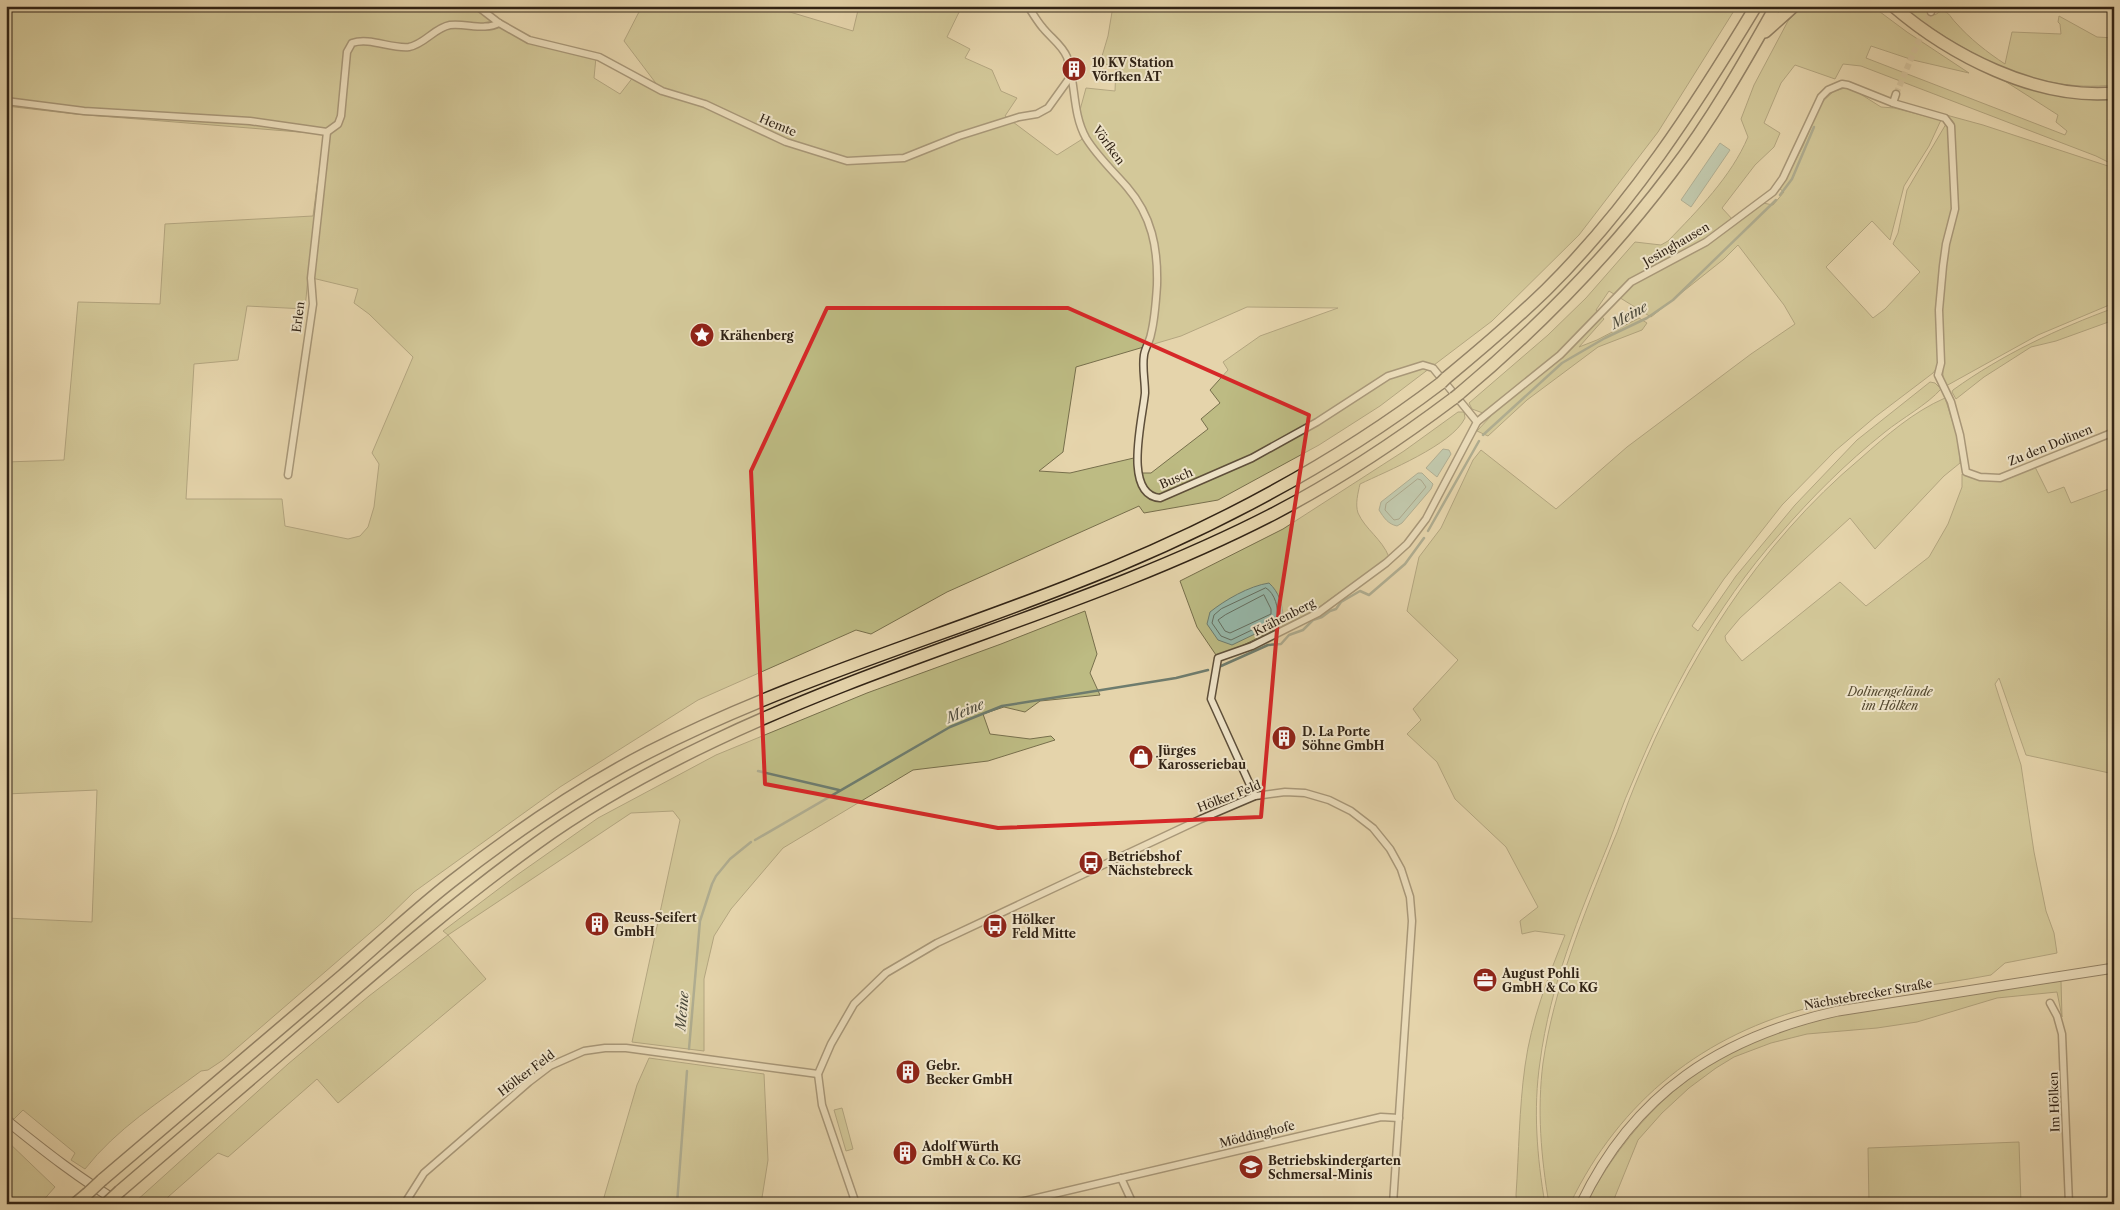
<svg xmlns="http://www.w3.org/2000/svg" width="2120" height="1210" viewBox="0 0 2120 1210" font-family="'Libre Caslon Text',serif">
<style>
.green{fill:#bdbb83;stroke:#776f4c;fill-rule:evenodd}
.water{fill:#96b8aa;stroke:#6e7c6e}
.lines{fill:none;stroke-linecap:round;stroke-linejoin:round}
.shore{stroke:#646e60;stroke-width:1}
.stream{stroke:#6e7c6e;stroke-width:2.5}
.street-tunnel{stroke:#c1b18d;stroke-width:6;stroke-dasharray:6 3;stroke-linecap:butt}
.street-casing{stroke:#5e4f3a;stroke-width:9}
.secondary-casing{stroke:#312315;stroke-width:11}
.highway-casing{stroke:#312315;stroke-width:14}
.street{stroke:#eee3c8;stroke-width:6}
.secondary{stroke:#eee3c8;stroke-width:9}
.highway{stroke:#e5d4ab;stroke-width:11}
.highway-bridge-casing{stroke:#312315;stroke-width:14;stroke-linecap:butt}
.highway-bridge{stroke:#e5d4ab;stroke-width:11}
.marked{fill:none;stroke:#d62828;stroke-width:4;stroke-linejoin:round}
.labels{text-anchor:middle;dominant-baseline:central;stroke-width:4;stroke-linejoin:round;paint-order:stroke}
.poi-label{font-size:12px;font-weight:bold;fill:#312315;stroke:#eee3c8;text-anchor:start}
.street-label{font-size:12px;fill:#312315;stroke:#eee3c8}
.park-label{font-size:12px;font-style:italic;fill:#544930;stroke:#eee3c8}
.water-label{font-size:14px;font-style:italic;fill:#4a483a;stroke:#eee3c8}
</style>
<rect width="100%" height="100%" fill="#e5d4ab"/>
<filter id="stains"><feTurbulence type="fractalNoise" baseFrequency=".004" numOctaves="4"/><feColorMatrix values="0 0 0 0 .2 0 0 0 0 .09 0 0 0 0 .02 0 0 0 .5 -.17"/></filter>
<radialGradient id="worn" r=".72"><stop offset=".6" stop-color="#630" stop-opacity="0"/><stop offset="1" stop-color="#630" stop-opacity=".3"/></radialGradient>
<g class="green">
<path d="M6,6H480L529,40L596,57L594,78L620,94L634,76L658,86L624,41L642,6H770L853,31L859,6H962L947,37L970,49L965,58L992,70L1001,91L1017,98L1005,116L1057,155L1084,138L1080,110L1086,88L1115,91L1116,66L1100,63L1108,36L1113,6H1737L1658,132L1579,235L1492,321L1380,406L1319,445L1218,500L1144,513L1139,506L947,592L871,634L856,630L698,700L560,787L414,892L384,921L223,1060L208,1070L201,1071C161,1101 116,1129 85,1169L71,1160L75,1153L23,1110L14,1119L6,1113V918L92,922L97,790L6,794V462L64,460L78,302L160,304L165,224L313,216L324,134L75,114L6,106ZM308,277L358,289L354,303L369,314L413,357L372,453L379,464L374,507L368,527L360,536L348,539L285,526L282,499H186L194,364L238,360L247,306L305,309ZM1247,307L1338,308L1260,336L1223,362L1228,370L1210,390L1220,403L1201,419L1208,429L1151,473H1139L1138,457L1070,473L1039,471L1063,452L1076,367L1181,336Z"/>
<path d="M1803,6H1872L1907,32L1969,73L1913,60L1871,46L1866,58L2065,135L2067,131L2056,122L2058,115L2000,78C2037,89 2075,102 2114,100V165L2096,156L1861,66L1843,64L1835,79L1795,65L1781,83L1764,123L1780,133L1774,147L1755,165L1722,208L1733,220L1763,203L1773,205L1784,192L1780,189L1803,146L1821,103L1834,91L1845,88L1854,90L1881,107L1894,108L1941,120L1929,146L1904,186L1890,240L1872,221L1826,267L1873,318L1885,309L1920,272L1893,244L1898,233L1907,190L1946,124L1950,133L1953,208L1945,240L1938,366L1933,373L1875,417L1835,451L1782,505L1724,579L1692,626L1698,631L1736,576L1795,505L1857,440L1930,382L1935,383L1941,389C1928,404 1901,419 1885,432C1846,463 1812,497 1779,535C1715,607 1669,694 1632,783C1623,803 1616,824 1608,845C1579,916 1550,985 1540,1062C1533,1109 1537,1157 1545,1204H1517L1516,1195C1519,1152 1519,1109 1525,1066C1531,1021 1548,977 1565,935L1535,931L1522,934L1520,921L1538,907L1506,847L1455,799L1437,762L1407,734L1421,720L1413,709L1458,660L1407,611L1419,557L1441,528L1473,460L1481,450L1556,509L1627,447L1751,354L1795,324L1784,305L1738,245L1724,259L1651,317L1609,291L1596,310L1604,319L1579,347L1597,340L1639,318L1647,323L1642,330L1598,347L1527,400L1488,436L1477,431L1491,416L1472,409L1469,403L1548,335L1586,298L1635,242L1661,245L1668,241C1698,210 1731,177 1748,137L1741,119L1754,85L1788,21Z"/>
<path d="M1899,6H1924L1935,15L1942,10C1950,13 1950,17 1956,23C1969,38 1988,53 2005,64L2012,32L2061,34L2060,24L2058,22L2059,16L2097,37L2114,38V85C2030,94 1964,51 1899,6Z"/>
<polygon points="1939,113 1983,125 2114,168 2114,303 2038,335 1946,386 1943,381 1942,303 1948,244 1958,210 1954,123 1952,120"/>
<path d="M2114,308V320L2056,341L2031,347L1984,377L1956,399L1952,392L1953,390C2003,354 2057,329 2114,308Z"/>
<path d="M1945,398L1959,442L1960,463L1944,476L1875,549L1850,518L1740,618L1725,636L1726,641L1742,661L1840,582L1866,606L1929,557L1948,524L1962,487V474L2000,480L2035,467L2048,493L2064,487L2071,503L2114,487V774L2026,755L1999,678L1995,684L2021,765L2034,852L2046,911L2054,933L2057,953L2005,963L1991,975C1932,986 1873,992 1815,1006C1704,1034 1620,1100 1570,1204H1549C1541,1157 1537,1110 1543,1063C1554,987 1583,918 1611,847C1620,827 1626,806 1635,785C1685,662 1758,544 1861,458C1887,435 1913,412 1945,398Z"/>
<path d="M1458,412H1464L1465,418C1452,445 1387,471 1360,484C1358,493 1355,504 1358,513C1365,529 1382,539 1389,557L1315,610L1225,654L1216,655L1197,627L1180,581L1283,529L1404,451Z"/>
<polygon points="1085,611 1097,654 1090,673 1100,695 1040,701 1025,712 1004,707 983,714 990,734 1030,739 1051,736 1055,740 988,761 913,770 783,848 731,909 714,936 704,979 704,1051 632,1042 680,820 673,811 631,813 448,935 486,979 338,1103 317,1079 228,1157 218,1153 168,1197 167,1200 168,1204 135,1202 288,1064 369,996 448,935 443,931 517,875 598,818 716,755 867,693 1001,644"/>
<path d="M2061,981L2062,1017L2057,992L1997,998L1917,1022L1877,1028L1807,1034L1771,1043L1734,1057L1716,1068L1689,1088L1662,1113L1638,1140L1612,1204H1586C1627,1126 1685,1068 1767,1035C1814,1017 1866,1010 1915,1002C1964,995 2012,988 2061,981Z"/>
<polygon points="649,1058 764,1074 768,1160 761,1204 602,1204 637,1085"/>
<polygon points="842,1108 853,1149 846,1151 834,1110"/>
<polygon points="6,1140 55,1187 40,1204 6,1204"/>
<polygon points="2019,1142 2021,1204 1869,1204 1868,1148"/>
</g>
<g class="water">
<polygon points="1720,143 1730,150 1691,207 1681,200"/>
<polygon points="1443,449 1449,450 1451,454 1437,477 1426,468"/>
<path d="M1418,473H1422L1433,484L1431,489L1402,523L1397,526C1388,524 1384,518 1379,510L1381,502Z"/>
<path d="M1269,583C1279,592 1283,605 1283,618L1280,622L1232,645L1218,640L1207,624L1210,612C1225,600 1249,586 1269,583Z"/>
</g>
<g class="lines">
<g class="shore">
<polygon points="1418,479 1421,480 1426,487 1399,519 1394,520 1385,510 1386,504"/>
<path d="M1266,588C1275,593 1279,609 1277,618L1231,640L1221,636L1212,623L1214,615L1221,609Z"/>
<polygon points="1264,595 1271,609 1271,614 1230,633 1225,631 1218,620 1225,615"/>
</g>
<g class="stream">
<polyline points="1780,195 1792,179 1814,127"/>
<polyline points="1483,435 1562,363 1605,338 1647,318 1673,300 1776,200"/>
<polyline points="1428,531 1479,441"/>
<polyline points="1221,666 1268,645 1281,644 1289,635 1303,630 1313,620 1322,617 1330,611 1336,609 1341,602 1360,591 1369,595 1405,564 1424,538"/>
<polyline points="758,771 839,790"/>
<polyline points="755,840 950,727 1002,706 1176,678 1208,670"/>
<polyline points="689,1049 700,921 712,884 716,876 730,859 751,842"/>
<polyline points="677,1204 687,1071"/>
</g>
<polyline class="street-tunnel" points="1896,94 1931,12"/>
<defs>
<g id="street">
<polyline points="477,6 499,23 529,40 599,57 662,91 705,104 786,142 847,161 904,158 959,136 1019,117 1037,114 1048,108 1071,76"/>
<path d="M1028,6C1033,14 1037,21 1043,28C1051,38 1062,45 1067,57C1076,83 1072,113 1086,138C1097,156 1113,171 1127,187C1152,216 1158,248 1157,285C1156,301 1155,318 1151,334C1150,341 1145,348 1144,355C1142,368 1145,380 1145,393C1143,417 1122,495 1160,498L1252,458L1317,422L1388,376L1423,365L1433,368L1477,422"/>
<polyline points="1931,12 1933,6"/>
<path d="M6,101L84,111L250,121L327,132L338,124L341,116L347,52L352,43C370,37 391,49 409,47C425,44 434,28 450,25C466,23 485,31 499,23"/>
<polyline points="1893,103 1896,94"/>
<polyline points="288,475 313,304 311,278 327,132"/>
<polyline points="1255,796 1211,699 1218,658 1252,646 1318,613 1386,563 1407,544 1426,519 1477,422 1560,355 1631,282 1706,242 1773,192 1783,178 1821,97 1828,90 1842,84 1848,85 1893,103 1945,118 1951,126 1955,209 1946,244 1943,266 1939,310 1941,363 1938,375 1951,402 1960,435 1966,472 1980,477 2000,478 2114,432"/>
<polyline points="2050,1003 2057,1016 2062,1034 2069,1204"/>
<polyline points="1121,1178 1133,1204"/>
<polyline points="405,1203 424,1173 529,1082 550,1066 584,1051 605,1048 626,1048 818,1074"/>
<polyline points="856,1204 822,1105 818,1074 831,1044 854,1004 886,973 937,943 1201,819 1255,796 1285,792 1305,793 1329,800 1351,811 1373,828 1390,849 1401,869 1410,897 1412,921 1393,1204"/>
<polyline points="1011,1204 1381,1117 1399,1118"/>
</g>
<g id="secondary">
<path d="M6,1120C43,1150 81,1180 122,1204"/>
<path d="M1581,1204C1634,1093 1721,1037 1838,1011L2114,968"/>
</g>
<g id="highway">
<path d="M1893,6C1950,55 2036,100 2114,93"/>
<polyline points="1765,32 1794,6"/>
<path d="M1446,378C1480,350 1514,321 1546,290C1630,207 1695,107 1756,6"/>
<path d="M1459,394C1538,328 1609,255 1671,173C1711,121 1744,63 1776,6"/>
<path d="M102,1180C182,1112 262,1043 343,975C379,944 414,911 451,882C512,834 579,788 649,752C782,684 928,641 1068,586C1200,535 1328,469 1441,383"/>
<path d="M120,1191C188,1133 255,1075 323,1017C392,957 462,897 537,843C591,804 653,770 714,741C896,654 1095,606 1275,513C1338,480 1397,441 1454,398"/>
<polyline points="75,1204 87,1194"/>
</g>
</defs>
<use href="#street" class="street-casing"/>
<use href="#secondary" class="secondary-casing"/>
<use href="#highway" class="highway-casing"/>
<use href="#street" class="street"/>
<use href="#secondary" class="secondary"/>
<use href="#highway" class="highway"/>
<defs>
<g id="highway-bridge">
<polyline points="1441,383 1446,378"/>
<polyline points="1454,398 1459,394"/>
<polyline points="87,1194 102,1180"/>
<polyline points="106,1204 120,1191"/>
</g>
</defs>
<use href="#highway-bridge" class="highway-bridge-casing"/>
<use href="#highway-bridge" class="highway-bridge"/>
</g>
<path d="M0 0H2120V1210H0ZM827,308H1068L1309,415L1279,607L1261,817L998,828L765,784L751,471Z" fill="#e5d4ab" fill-opacity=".55" fill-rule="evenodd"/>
<path class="marked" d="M827,308H1068L1309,415L1279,607L1261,817L998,828L765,784L751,471Z"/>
<defs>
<symbol id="building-disc" viewBox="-11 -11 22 22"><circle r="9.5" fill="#8f2418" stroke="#eee3c8"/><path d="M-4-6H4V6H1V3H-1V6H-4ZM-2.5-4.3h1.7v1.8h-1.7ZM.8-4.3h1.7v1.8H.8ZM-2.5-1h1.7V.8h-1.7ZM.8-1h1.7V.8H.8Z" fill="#fff"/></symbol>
<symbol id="sight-disc" viewBox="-11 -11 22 22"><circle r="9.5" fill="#8f2418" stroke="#eee3c8"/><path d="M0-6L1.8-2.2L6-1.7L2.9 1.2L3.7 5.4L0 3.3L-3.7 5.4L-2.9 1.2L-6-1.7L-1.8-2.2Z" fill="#fff"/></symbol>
<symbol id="shop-disc" viewBox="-11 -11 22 22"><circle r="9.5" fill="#8f2418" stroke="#eee3c8"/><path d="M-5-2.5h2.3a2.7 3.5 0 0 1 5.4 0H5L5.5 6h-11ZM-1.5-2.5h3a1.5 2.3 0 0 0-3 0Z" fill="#fff"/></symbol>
<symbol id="bus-disc" viewBox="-11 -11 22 22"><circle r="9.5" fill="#8f2418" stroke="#eee3c8"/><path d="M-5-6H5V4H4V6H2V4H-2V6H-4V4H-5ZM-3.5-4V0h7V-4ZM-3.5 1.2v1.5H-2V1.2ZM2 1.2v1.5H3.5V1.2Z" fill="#fff"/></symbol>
<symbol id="office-disc" viewBox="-11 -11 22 22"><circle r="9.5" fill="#8f2418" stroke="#eee3c8"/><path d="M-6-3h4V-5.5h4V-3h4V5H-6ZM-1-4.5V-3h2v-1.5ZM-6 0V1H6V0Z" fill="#fff"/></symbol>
<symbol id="school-disc" viewBox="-11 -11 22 22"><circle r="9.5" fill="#8f2418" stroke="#eee3c8"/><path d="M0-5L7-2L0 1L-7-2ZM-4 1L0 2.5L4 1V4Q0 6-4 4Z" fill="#fff"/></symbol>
</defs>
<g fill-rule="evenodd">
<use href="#building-disc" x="1060" y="55" width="28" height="28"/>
<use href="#sight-disc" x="688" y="321" width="28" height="28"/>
<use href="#building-disc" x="1270" y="724" width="28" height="28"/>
<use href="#shop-disc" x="1127" y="743" width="28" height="28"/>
<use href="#bus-disc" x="1077" y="849" width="28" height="28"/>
<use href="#building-disc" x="583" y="910" width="28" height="28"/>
<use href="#bus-disc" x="981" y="912" width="28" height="28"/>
<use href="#office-disc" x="1471" y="966" width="28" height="28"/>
<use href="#building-disc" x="894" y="1058" width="28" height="28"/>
<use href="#building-disc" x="891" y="1139" width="28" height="28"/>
<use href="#school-disc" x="1237" y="1153" width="28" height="28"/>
</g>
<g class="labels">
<g class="poi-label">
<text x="1092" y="62">10 KV Station<tspan x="1092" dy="14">Vörfken AT</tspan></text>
<text x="720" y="335">Krähenberg</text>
<text x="1302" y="731">D. La Porte<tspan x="1302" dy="14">Söhne GmbH</tspan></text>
<text x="1158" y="750">Jürges<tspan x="1158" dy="14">Karosseriebau</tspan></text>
<text x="1108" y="856">Betriebshof<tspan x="1108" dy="14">Nächstebreck</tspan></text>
<text x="614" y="917">Reuss-Seifert<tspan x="614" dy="14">GmbH</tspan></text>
<text x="1012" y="919">Hölker<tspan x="1012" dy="14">Feld Mitte</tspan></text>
<text x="1502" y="973">August Pohli<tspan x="1502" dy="14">GmbH &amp; Co KG</tspan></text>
<text x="926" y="1065">Gebr.<tspan x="926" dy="14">Becker GmbH</tspan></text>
<text x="922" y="1146">Adolf Würth<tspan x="922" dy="14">GmbH &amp; Co. KG</tspan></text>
<text x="1268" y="1160">Betriebskindergarten<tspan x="1268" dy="14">Schmersal-Minis</tspan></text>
</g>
<g class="street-label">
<text transform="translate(778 125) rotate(23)">Hemte</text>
<text transform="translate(1109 145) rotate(54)">Vörfken</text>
<text transform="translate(1676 244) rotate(-30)">Jesinghausen</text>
<text transform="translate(298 317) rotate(-83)">Erlen</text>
<text transform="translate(2050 445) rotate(-22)">Zu den Dolinen</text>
<text transform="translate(1176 478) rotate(-23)">Busch</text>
<text transform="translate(1284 617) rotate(-27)">Krähenberg</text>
<text transform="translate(1229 796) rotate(-21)">Hölker Feld</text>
<text transform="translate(1868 994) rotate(-10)">Nächstebrecker Straße</text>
<text transform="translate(526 1073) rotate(-37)">Hölker Feld</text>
<text transform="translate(2054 1102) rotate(-92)">Im Hölken</text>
<text transform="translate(1257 1134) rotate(-14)">Möddinghofe</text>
</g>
<g class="park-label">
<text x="1890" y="691">Dolinengelände<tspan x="1890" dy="14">im Hölken</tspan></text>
</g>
<g class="water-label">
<text transform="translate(1629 315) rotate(-29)">Meine</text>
<text transform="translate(965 711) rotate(-23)">Meine</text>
<text transform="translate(682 1011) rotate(-85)">Meine</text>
</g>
</g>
<rect width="2120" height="1210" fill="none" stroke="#e5d4ab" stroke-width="25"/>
<rect x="8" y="8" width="2105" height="1195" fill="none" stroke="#312315" stroke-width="2.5"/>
<rect x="12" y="12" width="2095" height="1185" fill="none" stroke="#312315"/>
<rect width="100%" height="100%" filter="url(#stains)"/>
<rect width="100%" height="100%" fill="url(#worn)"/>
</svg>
